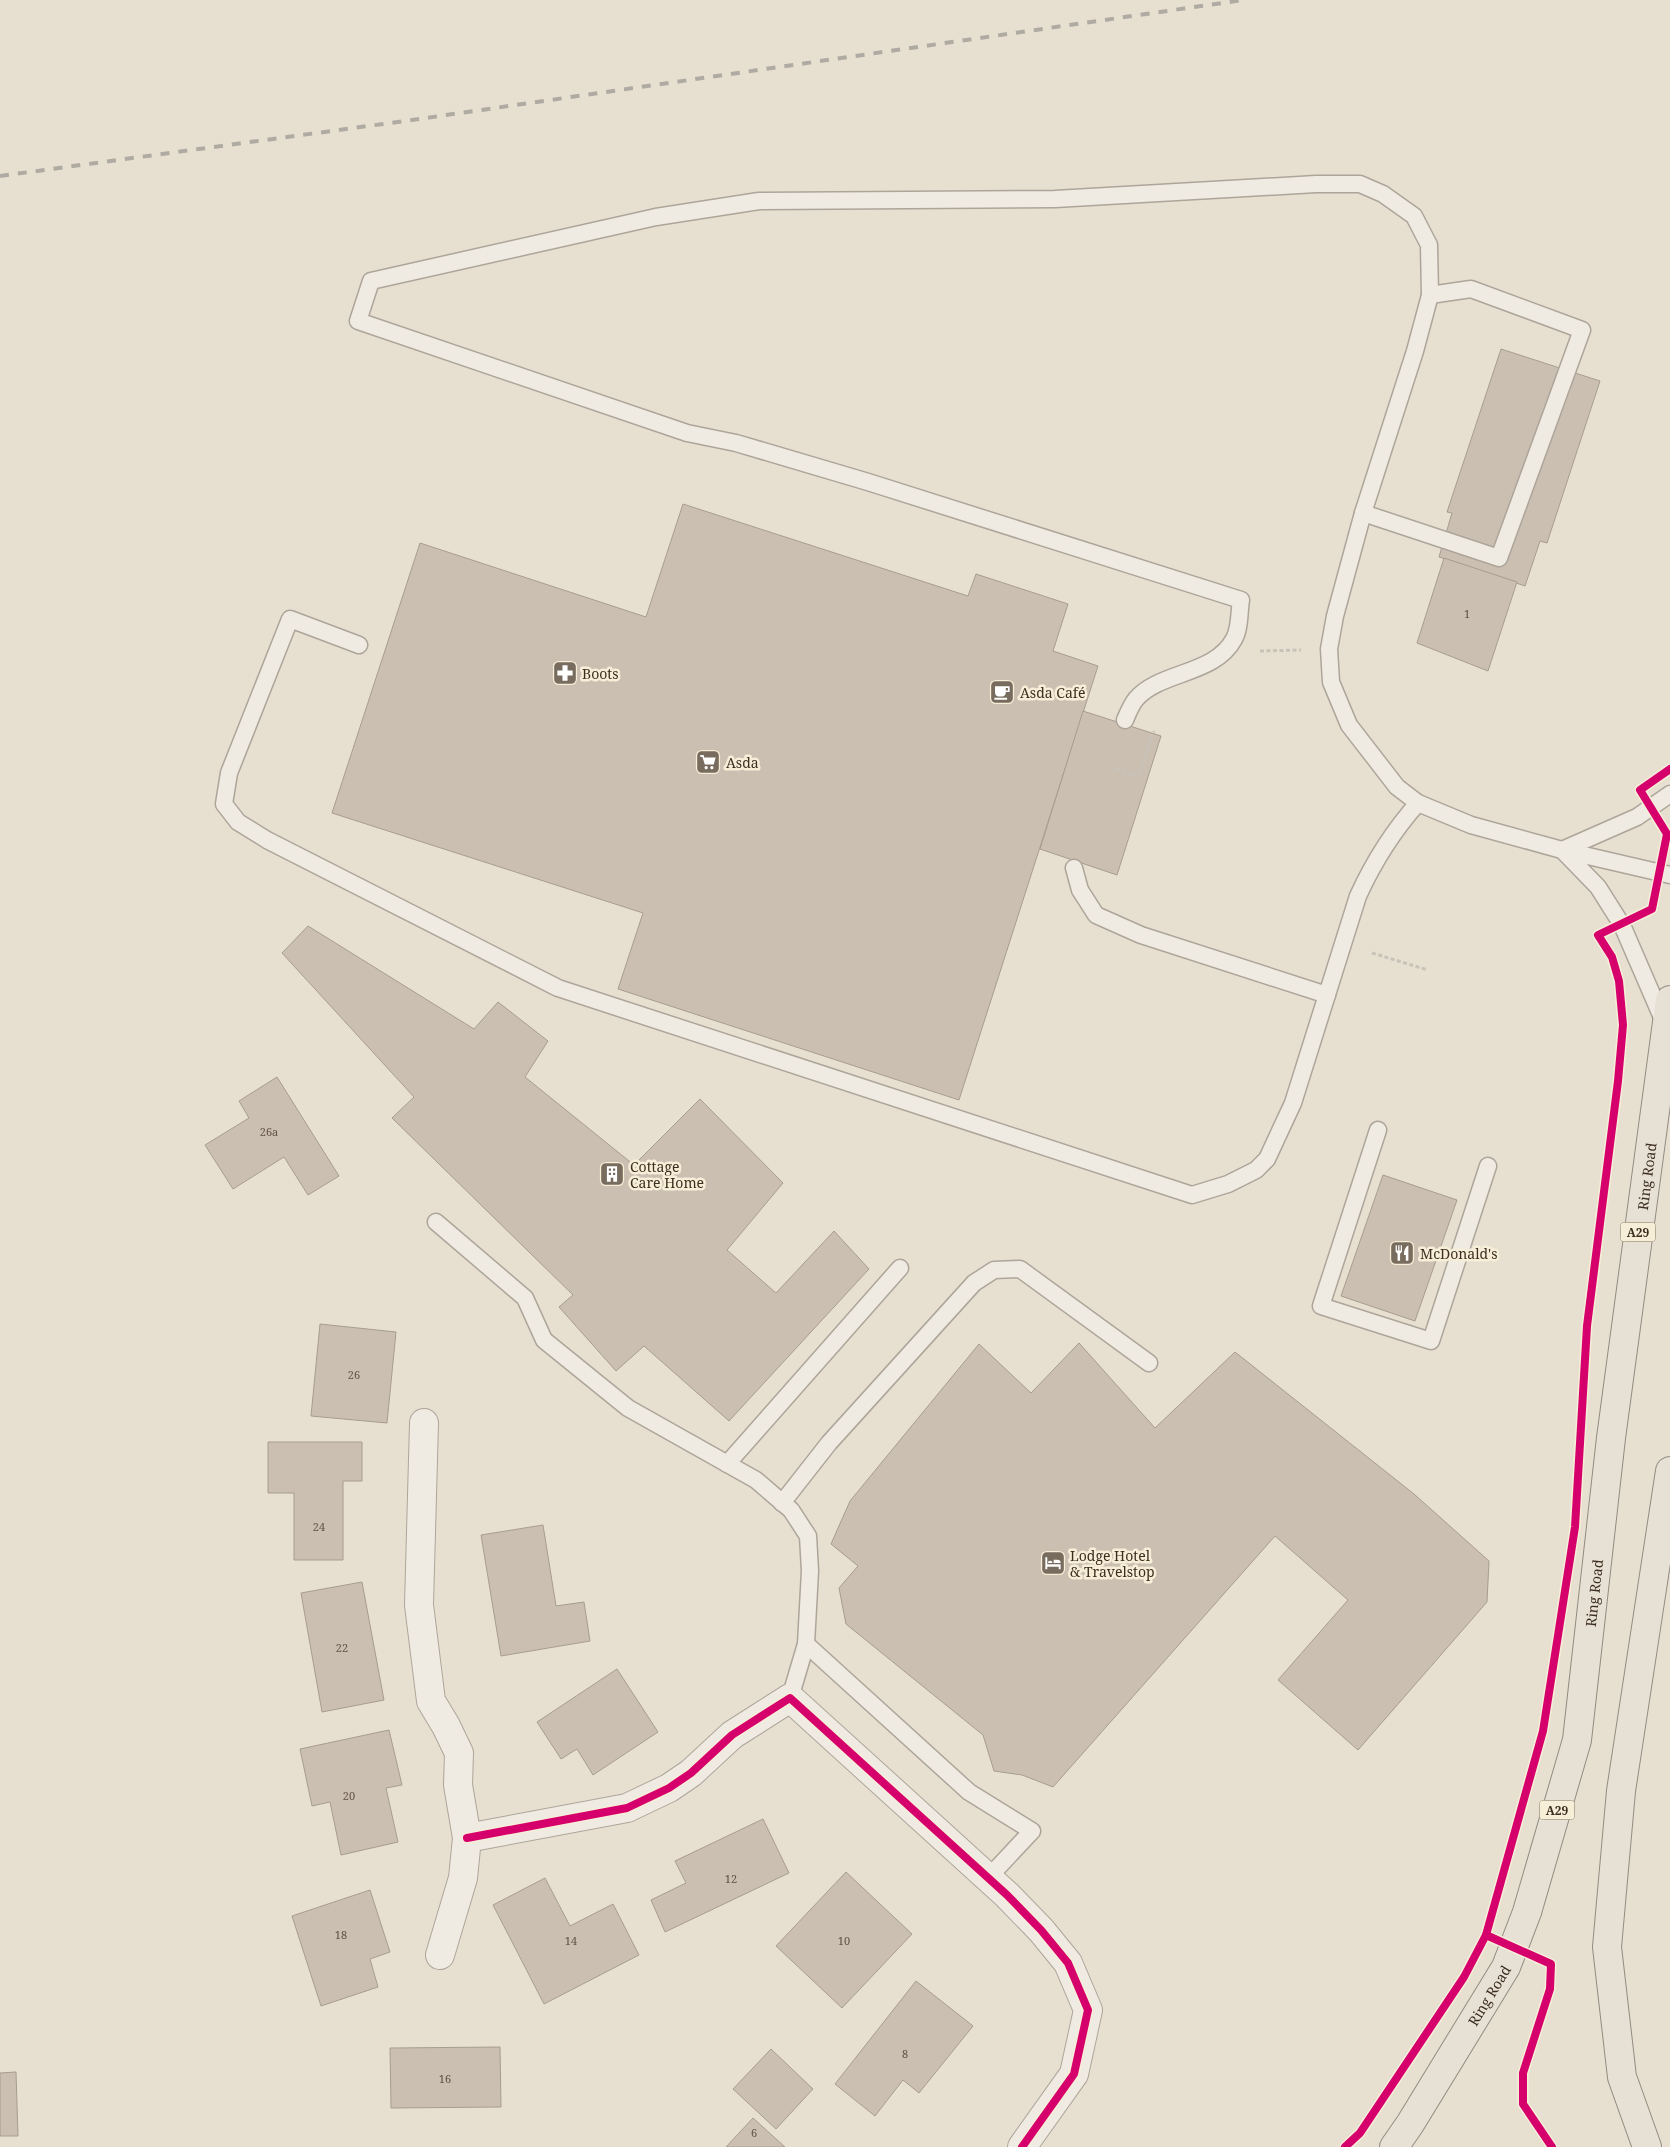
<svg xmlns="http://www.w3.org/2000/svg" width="1670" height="2147" viewBox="0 0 1670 2147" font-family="'Noto Serif',serif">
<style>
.building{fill:#cbbfb2;stroke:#a89c90}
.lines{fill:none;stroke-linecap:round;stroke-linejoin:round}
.lane-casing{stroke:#ada599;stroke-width:19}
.street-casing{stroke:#ada599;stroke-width:30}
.primary-casing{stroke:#928b80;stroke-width:30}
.path{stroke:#c8c2b9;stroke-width:3;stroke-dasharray:4 2.5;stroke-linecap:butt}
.lane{stroke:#efebe3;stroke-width:16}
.street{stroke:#efebe3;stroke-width:28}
.primary{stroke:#e6e1d4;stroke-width:28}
.rail{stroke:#afaaa2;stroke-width:4;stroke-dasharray:9 9;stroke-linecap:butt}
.cycleway-casing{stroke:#f7eed8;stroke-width:11}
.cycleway{stroke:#d6006c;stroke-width:8}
.labels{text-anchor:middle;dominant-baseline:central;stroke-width:5;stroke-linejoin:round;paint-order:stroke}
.number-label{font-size:11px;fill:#605244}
.shield{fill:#f7eed8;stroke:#756857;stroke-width:1}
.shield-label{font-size:12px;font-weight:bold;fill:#3d2e20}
.poi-label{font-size:14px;fill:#3d2e20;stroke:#f7eed8;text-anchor:start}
.street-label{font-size:14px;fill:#3d2e20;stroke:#f7eed8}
</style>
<rect width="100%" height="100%" fill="#e7e0d1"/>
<g class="building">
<polygon points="1501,349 1600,381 1547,543 1540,541 1525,586 1439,557 1452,513 1447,512"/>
<polygon points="683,504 968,596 976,574 1068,604 1053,651 1098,666 959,1100 618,989 643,913 332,813 420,543 646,617"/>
<polygon points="1444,558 1517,582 1488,671 1417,643"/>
<polygon points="1083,711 1161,736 1117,875 1040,849"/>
<polygon points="308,926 474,1029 498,1002 548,1041 525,1077 634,1165 700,1099 783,1183 727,1250 776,1293 834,1231 869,1269 729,1421 644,1346 616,1371 559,1307 573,1295 392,1118 414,1097 282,953"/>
<polygon points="277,1077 339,1176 308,1195 284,1157 233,1189 205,1145 249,1118 239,1101"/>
<polygon points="1383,1175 1457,1200 1415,1321 1341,1296"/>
<polygon points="320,1324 396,1332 387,1423 311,1416"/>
<polygon points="1079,1343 1155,1428 1235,1352 1414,1494 1489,1561 1487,1602 1358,1750 1278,1680 1348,1600 1275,1536 1053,1787 1022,1775 994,1771 983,1735 846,1624 839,1588 858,1566 831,1544 850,1501 979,1344 1031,1393"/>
<polygon points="268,1442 362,1442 362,1481 343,1481 343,1560 294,1560 294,1493 268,1493"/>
<polygon points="543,1525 556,1606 584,1602 590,1641 501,1656 481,1535"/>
<polygon points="362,1582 384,1700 322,1712 301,1593"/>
<polygon points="617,1669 658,1732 593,1775 577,1749 561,1759 537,1722"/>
<polygon points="389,1730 402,1785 386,1788 398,1842 341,1855 330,1802 312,1806 300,1749"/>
<polygon points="763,1819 789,1873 665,1932 651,1900 686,1883 675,1861"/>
<polygon points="846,1872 912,1934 842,2008 776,1946"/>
<polygon points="545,1878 570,1926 613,1904 639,1955 544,2004 493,1905"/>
<polygon points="370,1890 390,1952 370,1959 378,1987 321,2006 292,1916"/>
<polygon points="916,1981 973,2026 919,2093 903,2080 875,2116 835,2084"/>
<polygon points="500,2047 501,2107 391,2108 390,2048"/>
<polygon points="771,2049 813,2089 776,2129 733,2089"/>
<polygon points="16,2072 18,2136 0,2136 0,2073"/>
<polygon points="753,2118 785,2147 726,2147"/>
</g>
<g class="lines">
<defs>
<g id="lane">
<polyline points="1363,513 1499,558 1582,330 1471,289 1430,295"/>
<path d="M359,645L290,619L229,773L224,804L238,822L267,840L558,988L1192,1195L1228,1184L1256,1170L1267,1159L1293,1103L1358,896C1374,861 1393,831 1418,803"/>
<path d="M1125,720C1128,713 1131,705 1136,699C1160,671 1215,675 1234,639C1240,629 1239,612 1241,600L868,482L736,443L687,433L358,321L371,281L656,217L759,201L1055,199L1316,184H1360L1383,194L1414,216L1429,245L1430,295L1415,351L1363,513L1335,616L1329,649L1331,682L1349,725L1397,787L1418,803L1471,825L1562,850L1670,875"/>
<polyline points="1562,850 1637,817 1670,794"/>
<polyline points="1563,851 1598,887 1622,925 1664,1022"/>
<polyline points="1074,868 1080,890 1096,915 1141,935 1327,995"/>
<polyline points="1378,1130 1321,1306 1431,1341 1488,1166"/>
<polyline points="436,1222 525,1298 544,1340 628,1408 756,1480 791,1510 808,1536 810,1571 806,1644 790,1698"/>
<polyline points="727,1464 900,1268"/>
<polyline points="782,1503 829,1443 974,1283 994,1270 1020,1269 1149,1363"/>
<polyline points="806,1644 969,1792 1032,1831 988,1878"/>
</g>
<g id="street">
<polyline points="424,1423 419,1605 431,1701 446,1726 459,1753 458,1785 467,1838 463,1878 440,1955"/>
<polyline points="467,1838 627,1808 669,1788 691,1773 732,1735 790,1698 1007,1895 1041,1930 1068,1963 1088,2010 1074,2074 1022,2147"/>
</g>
<g id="primary">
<path id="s1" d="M1394,2147L1410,2124L1506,1967L1527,1912L1577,1740L1611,1438L1670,1000"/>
<polyline points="1647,2147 1622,2077 1607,1947 1621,1791 1670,1471"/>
</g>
</defs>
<use href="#lane" class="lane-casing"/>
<use href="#street" class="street-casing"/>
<use href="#primary" class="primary-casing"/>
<g class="path">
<polyline points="1260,651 1301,650"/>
<polyline points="1110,766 1139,777 1154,731"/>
<polyline points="1372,953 1428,970"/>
</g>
<use href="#lane" class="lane"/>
<use href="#street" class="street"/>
<use href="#primary" class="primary"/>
<polyline class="rail" points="0,176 405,121 1243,0"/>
<defs>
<g id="cycleway">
<polyline points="467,1838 627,1808 669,1788 691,1773 732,1735 790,1698 1007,1895 1041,1930 1068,1963 1088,2010 1074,2074 1022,2147"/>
<polyline points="1486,1935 1551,1964 1550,1989 1523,2073 1523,2104 1552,2147"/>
<polyline points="1345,2147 1360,2133 1464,1977 1486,1935 1543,1731 1575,1527 1587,1326 1618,1081 1623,1025 1619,981 1612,957 1598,935 1652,909 1667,834 1640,790 1670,769"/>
</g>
</defs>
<use href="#cycleway" class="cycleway-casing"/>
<use href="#cycleway" class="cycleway"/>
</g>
<defs>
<symbol id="pharmacy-square" viewBox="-11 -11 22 22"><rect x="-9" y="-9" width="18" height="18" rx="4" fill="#786c5e" stroke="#f7eed8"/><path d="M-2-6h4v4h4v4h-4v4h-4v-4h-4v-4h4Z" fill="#fff"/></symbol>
<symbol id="cafe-square" viewBox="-11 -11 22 22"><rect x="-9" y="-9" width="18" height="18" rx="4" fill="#786c5e" stroke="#f7eed8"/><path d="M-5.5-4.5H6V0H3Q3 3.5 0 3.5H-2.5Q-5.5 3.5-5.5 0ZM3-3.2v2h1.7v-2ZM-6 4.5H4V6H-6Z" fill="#fff"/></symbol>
<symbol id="supermarket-square" viewBox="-11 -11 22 22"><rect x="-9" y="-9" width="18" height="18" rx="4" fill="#786c5e" stroke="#f7eed8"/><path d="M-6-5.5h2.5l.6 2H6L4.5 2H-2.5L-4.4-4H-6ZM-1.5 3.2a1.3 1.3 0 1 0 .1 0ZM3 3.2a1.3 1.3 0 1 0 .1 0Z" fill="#fff"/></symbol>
<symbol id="building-square" viewBox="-11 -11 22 22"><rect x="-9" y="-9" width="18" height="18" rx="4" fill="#786c5e" stroke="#f7eed8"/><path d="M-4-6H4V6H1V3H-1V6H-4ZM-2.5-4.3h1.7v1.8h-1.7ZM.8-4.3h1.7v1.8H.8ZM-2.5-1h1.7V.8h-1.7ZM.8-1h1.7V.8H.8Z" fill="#fff"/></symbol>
<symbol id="restaurant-square" viewBox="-11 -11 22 22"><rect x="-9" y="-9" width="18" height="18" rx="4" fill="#786c5e" stroke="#f7eed8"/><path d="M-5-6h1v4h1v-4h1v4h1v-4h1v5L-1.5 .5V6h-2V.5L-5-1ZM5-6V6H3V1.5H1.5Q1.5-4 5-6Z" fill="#fff"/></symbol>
<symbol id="hotel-square" viewBox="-11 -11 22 22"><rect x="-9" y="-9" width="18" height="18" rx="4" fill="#786c5e" stroke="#f7eed8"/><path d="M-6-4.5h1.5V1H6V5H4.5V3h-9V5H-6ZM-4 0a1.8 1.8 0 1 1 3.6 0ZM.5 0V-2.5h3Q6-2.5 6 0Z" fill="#fff"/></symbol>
</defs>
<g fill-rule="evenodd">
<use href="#pharmacy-square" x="551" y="659" width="28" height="28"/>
<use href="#cafe-square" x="988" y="678" width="28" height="28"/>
<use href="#supermarket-square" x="694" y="748" width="28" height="28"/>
<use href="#building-square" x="598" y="1160" width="28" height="28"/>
<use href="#restaurant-square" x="1388" y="1239" width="28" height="28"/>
<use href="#hotel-square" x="1039" y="1549" width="28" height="28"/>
</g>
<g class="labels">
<g class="number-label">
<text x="1467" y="613">1</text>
<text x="269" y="1131">26a</text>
<text x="354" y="1374">26</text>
<text x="319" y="1526">24</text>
<text x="342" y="1647">22</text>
<text x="349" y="1795">20</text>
<text x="731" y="1878">12</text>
<text x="341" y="1934">18</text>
<text x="571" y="1940">14</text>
<text x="844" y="1940">10</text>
<text x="905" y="2053">8</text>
<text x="445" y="2078">16</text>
<text x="754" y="2132">6</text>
</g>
<g class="shield">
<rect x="1620.5" y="1222.5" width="35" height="19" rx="4"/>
<rect x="1539.5" y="1800.5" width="35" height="19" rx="4"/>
</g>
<g class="shield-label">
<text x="1638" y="1232">A29</text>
<text x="1557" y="1810">A29</text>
</g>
<g class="poi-label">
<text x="582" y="673">Boots</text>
<text x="1020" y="692">Asda Café</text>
<text x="726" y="762">Asda</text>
<text x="630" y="1166">Cottage<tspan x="630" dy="16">Care Home</tspan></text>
<text x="1420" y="1253">McDonald's</text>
<text x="1070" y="1555">Lodge Hotel<tspan x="1070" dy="16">&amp; Travelstop</tspan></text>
</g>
<g class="street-label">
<text stroke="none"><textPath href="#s1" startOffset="1018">Ring Road</textPath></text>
<text stroke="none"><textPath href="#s1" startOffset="598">Ring Road</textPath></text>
<text stroke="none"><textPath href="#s1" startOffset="179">Ring Road</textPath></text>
</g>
</g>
</svg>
